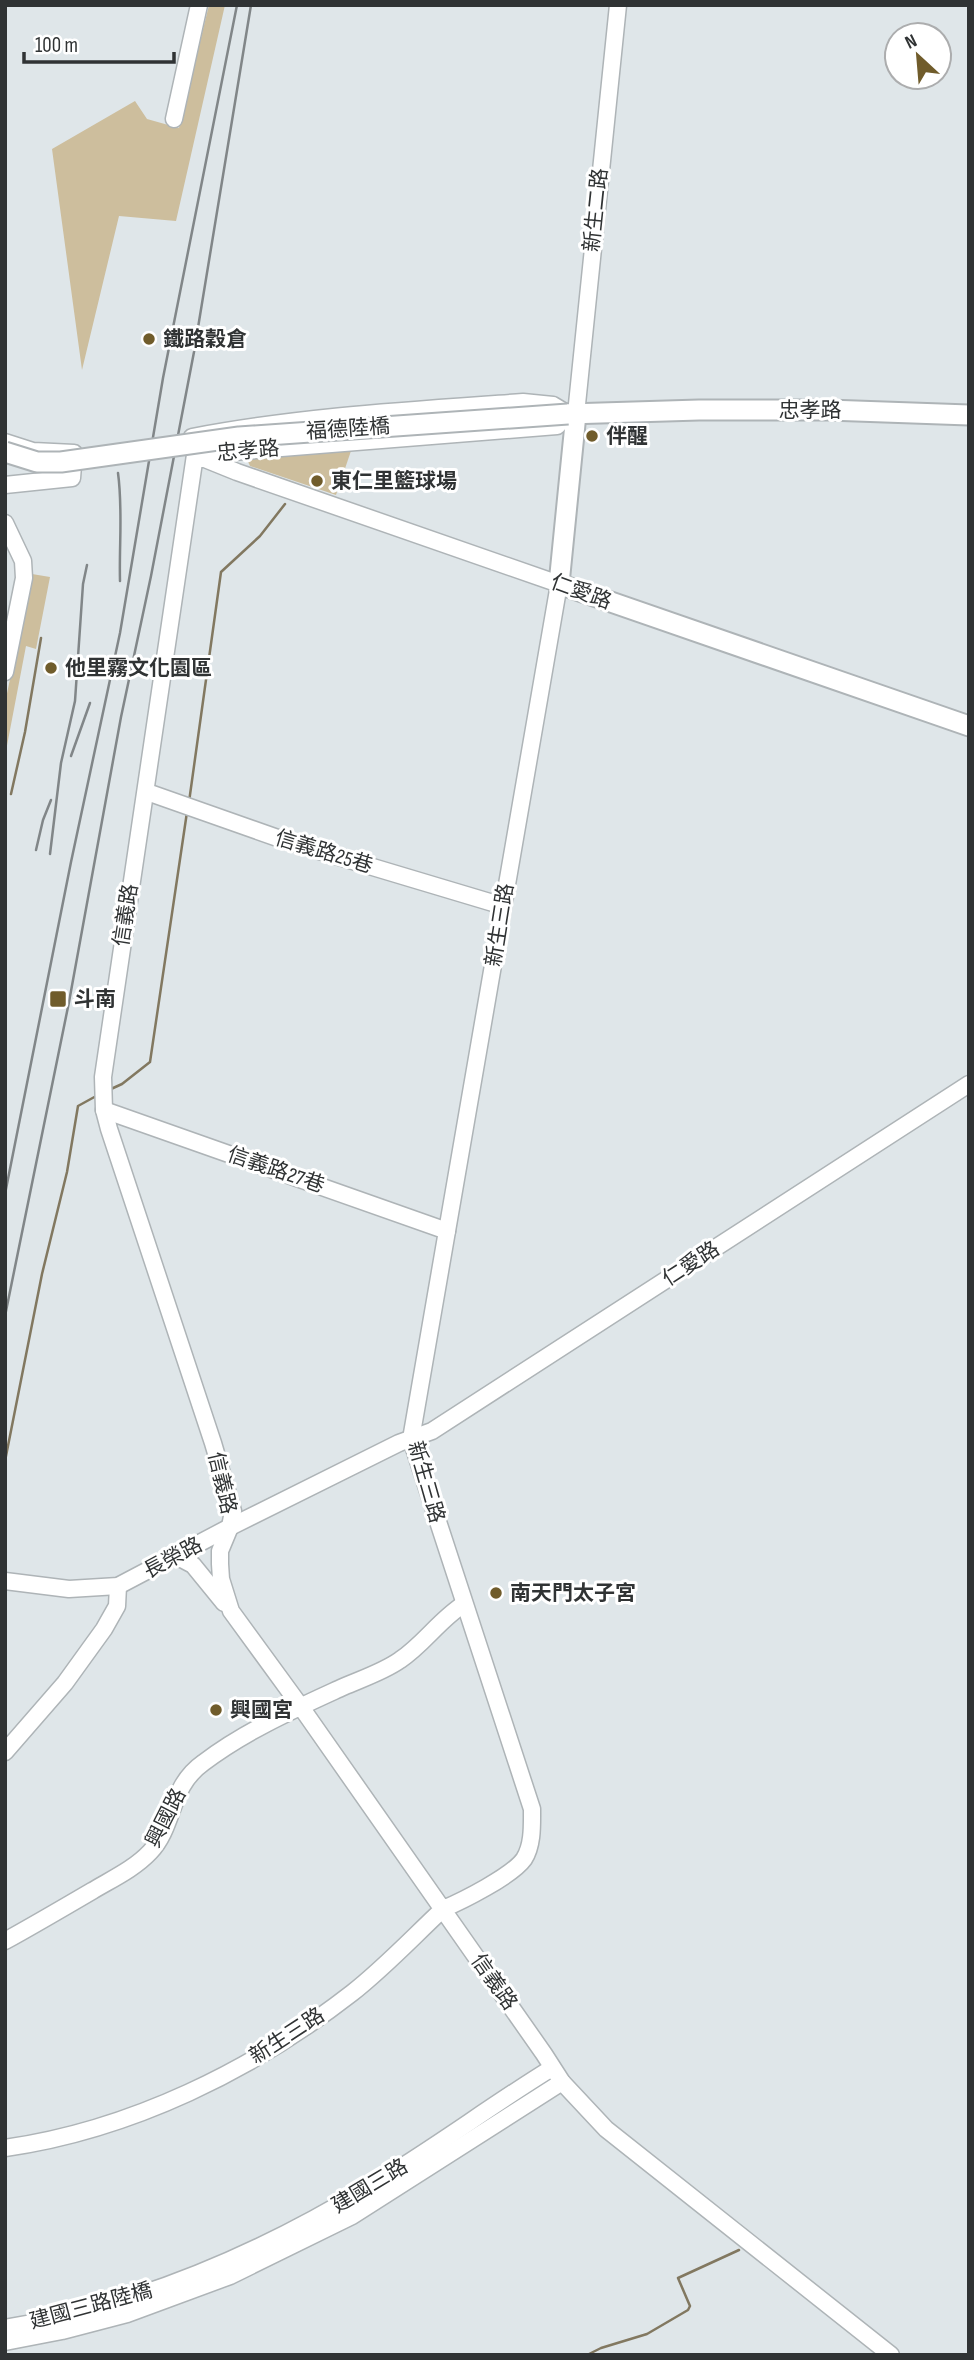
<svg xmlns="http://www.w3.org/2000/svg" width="974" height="2360" viewBox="0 0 974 2360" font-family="'Sofia Sans Condensed','Noto Sans TC',sans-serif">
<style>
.green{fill:#cdbe9d}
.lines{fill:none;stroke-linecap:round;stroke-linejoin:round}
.stream{stroke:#827860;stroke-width:2.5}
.minor-casing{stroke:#aeb4b7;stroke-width:19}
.major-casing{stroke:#aeb4b7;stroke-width:23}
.minor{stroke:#fff;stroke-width:16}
.major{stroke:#fff;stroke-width:19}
.rail{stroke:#818688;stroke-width:2.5}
.major-bridge-casing{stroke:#aeb4b7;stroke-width:23;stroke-linecap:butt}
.major-bridge{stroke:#fff;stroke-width:19}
.poi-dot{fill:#705c2b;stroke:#fff;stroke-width:2.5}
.labels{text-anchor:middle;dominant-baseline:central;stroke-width:6;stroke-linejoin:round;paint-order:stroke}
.street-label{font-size:21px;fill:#303334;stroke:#fff}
.poi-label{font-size:21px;font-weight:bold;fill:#303334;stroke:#fff;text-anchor:start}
</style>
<rect width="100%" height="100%" fill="#dfe6e9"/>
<g class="green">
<polygon points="209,5 225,5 176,221 119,216 82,370 52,149 135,101 147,119 179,128"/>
<polygon points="353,445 336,495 250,466 245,455"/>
<polygon points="32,574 50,577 36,649 26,646 5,756 5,703"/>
</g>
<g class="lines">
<g class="stream">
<polyline points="11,794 25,732 41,638"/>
<polyline points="189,802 221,572 260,536 285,504"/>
<polyline points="111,1089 122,1084 150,1062 187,812"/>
<polyline points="5,1461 42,1274 67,1172 78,1106 98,1095"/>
<polyline points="587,2355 601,2348 647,2334 688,2310 690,2306 678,2278 739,2250"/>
</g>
<defs>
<g id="minor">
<polyline points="174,119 199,5"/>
<path d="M523,402L553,405L568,414L557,426L195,455L192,437C302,416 412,410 523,402Z"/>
<polyline points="576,414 618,5"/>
<polyline points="5,442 33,451 74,453 72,478 5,485"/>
<polyline points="5,523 23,561 24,578 5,672"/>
<polyline points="147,792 289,842 503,906"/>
<polyline points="104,1110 447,1231"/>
<polyline points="176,1556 193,1565 224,1603"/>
<polyline points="5,1581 69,1589 118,1586 230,1527 399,1443 432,1431 969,1084"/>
<polyline points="5,1752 65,1683 104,1629 117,1606 118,1586"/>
<path d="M5,1941C34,1925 63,1908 92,1891C112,1879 134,1869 150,1852C175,1826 169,1787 203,1763C245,1731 295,1709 343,1687C361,1679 383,1672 400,1660C424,1644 439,1620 464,1604"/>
<path d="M5,2148C131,2130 253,2070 352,1993C384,1968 413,1937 443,1909C462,1901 512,1876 524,1859C533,1845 532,1825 532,1809L411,1439L559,584L237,472L195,455L103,1077L104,1110L109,1129L213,1443L233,1511L230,1527L220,1551V1564L221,1579L231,1611L301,1707L544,2054L562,2082L606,2129L891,2355"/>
<path d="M5,2328C135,2307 257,2255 369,2187C432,2150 490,2106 552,2068"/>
<polyline points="5,2342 62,2331 127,2314 230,2276 352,2216 562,2082"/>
</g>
<g id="major">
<polyline points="568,414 699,410 828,410 969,415"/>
<polyline points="576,414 559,584 969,726"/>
</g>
</defs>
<use href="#minor" class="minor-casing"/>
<use href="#major" class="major-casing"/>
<use href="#minor" class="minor"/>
<use href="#major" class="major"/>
<g class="rail">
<path d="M118,473C123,509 119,545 120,581"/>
<polyline points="71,756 90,703"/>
<polyline points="36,850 43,820 51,800"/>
<polyline points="50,854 61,763 75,701 83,584 87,565"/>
<polyline points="5,1194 71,862 120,633 163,378 237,5"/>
<polyline points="5,1316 69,1002 121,717 151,576 194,352 251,5"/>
</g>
<defs>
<polyline id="major-bridge" points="5,452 37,462 61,462 239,437 568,414"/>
</defs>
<use href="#major-bridge" class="major-bridge-casing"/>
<use href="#major-bridge" class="major-bridge"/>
</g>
<g class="poi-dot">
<circle cx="149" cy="339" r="7"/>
<circle cx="592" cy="436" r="7"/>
<circle cx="317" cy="481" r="7"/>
<circle cx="51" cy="668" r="7"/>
<rect x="49" y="990" width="18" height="18" rx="3.5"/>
<circle cx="496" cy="1593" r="7"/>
<circle cx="216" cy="1710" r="7"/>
</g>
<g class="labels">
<g class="street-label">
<text transform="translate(596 210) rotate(-84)">新生二路</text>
<text x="810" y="410">忠孝路</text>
<text transform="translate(348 429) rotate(-4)">福德陸橋</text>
<text transform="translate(248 451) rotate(-5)">忠孝路</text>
<text transform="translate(581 592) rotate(20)">仁愛路</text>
<text transform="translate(324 852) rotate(17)">信義路25巷</text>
<text transform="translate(126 915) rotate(-81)">信義路</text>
<text transform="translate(500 925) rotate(-81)">新生三路</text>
<text transform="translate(276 1170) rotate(19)">信義路27巷</text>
<text transform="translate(691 1264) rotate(-33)">仁愛路</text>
<text transform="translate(426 1482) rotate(74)">新生三路</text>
<text transform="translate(222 1483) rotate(77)">信義路</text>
<text transform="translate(173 1558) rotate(-28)">長榮路</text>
<text transform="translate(166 1818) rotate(-63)">興國路</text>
<text transform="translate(494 1982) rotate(55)">信義路</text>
<text transform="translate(287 2036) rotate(-33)">新生三路</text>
<text transform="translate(370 2186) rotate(-31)">建國三路</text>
<text transform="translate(91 2306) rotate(-15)">建國三路陸橋</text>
</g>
<g class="poi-label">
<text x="163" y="339">鐵路穀倉</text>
<text x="606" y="436">伴醒</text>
<text x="331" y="481">東仁里籃球場</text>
<text x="65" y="668">他里霧文化園區</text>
<text x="74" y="999">斗南</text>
<text x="510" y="1593">南天門太子宮</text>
<text x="230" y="1710">興國宮</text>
</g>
</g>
<rect width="974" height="2360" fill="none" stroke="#303334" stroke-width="14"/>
<g transform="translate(918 56) rotate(334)"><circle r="33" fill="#ffffff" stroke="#acadae" stroke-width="2"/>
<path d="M0-5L12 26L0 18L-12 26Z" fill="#705c2b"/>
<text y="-10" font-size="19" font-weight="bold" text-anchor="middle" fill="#303334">N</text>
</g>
<path d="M24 52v10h150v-10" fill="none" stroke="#303334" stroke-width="3.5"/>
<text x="35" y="52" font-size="21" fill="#303334" stroke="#ffffff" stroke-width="5" paint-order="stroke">100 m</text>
</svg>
